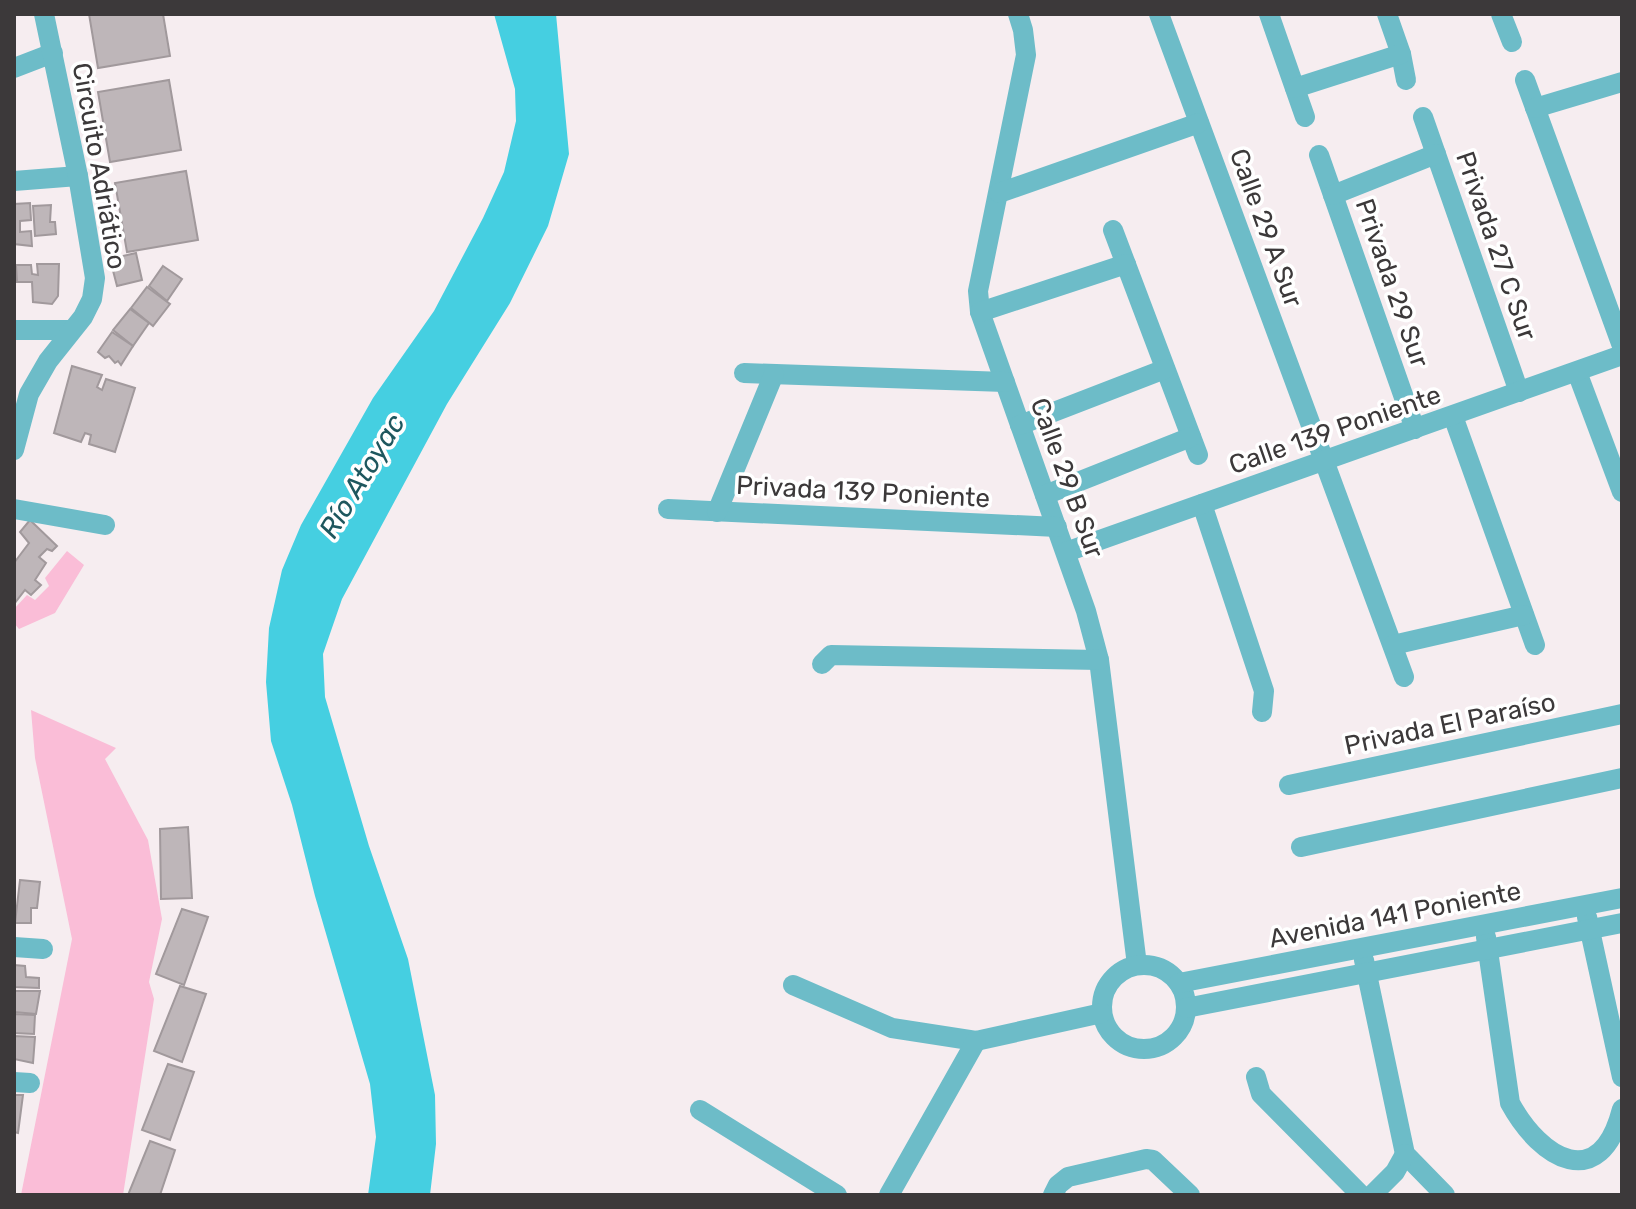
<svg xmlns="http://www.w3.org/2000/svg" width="1636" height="1209" viewBox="0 0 1636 1209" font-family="Rubik,sans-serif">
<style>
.green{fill:#fabdd7}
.water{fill:#45cfe1}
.building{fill:#beb6b9;stroke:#a1999c;stroke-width:2}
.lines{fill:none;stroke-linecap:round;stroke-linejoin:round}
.street{stroke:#6dbcc8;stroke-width:20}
.labels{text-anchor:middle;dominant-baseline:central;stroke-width:7;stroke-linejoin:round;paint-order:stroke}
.street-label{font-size:26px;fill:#3c393a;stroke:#fff}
.water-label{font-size:28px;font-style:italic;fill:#1e575e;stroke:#fff}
</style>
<rect width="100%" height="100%" fill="#f6edf0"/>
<g class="green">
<polygon points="67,551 84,565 55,613 19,629 14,623 14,609 27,595 35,600 49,586 45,578"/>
<polygon points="31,710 116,748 105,759 148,840 162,919 149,982 154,999 123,1195 21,1195 72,939 35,758"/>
</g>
<polygon class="water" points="494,14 556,14 569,154 548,226 510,303 447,404 342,599 323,654 325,697 369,846 408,959 435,1095 436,1144 430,1195 368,1195 376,1137 370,1084 315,896 292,805 271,741 266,682 269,628 282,570 301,525 373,398 434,311 483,218 504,172 516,121 515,89"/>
<g class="building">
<polygon points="89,14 163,14 170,56 98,68"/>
<polygon points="169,80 181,150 110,162 98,92"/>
<polygon points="186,171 198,240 127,252 115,183"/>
<polygon points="30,203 31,220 20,221 20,232 31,231 32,246 14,244 14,204"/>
<polygon points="51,205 50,222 55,222 56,234 35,236 33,206"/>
<polygon points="136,253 142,280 117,286 110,259"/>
<polygon points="37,264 59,264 58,296 52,304 33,302 32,282 17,282 16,265 31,265 32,274 38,275"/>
<polygon points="163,266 182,279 167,301 149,286"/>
<polygon points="147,287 170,304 153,326 131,308"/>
<polygon points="130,309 149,323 133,346 113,330"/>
<polygon points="112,332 133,346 121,365 118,361 115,363 109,356 105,358 98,352"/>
<polygon points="72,366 102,375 97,387 102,390 106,379 135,388 115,452 89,444 91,435 85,433 81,442 54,433"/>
<polygon points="30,520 57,546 52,551 47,549 39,557 46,563 35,580 41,585 31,595 25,590 14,604 14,563 29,543 20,532"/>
<polygon points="188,827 192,898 161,899 160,829"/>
<polygon points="20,880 40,882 37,908 31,908 31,923 15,923"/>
<polygon points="182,909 208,917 184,985 156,974"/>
<polygon points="14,965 25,966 26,977 39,978 39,988 14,987"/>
<polygon points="180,986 206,994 182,1062 154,1051"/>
<polygon points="14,991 40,991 36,1014 14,1012"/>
<polygon points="14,1014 35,1015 34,1034 14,1033"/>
<polygon points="14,1036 35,1037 33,1063 14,1059"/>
<polygon points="168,1064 194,1072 170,1140 142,1130"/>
<polygon points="14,1095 23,1095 18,1133 14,1132"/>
<polygon points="150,1141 175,1150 160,1195 128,1195"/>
</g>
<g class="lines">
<g class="street">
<polyline points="1018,14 1023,30 1026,55 978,291 980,312 1086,611 1099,660 1137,965"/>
<polyline points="1159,14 1404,677"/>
<polyline points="1269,14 1305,117"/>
<polyline points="1387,14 1401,54 1406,80"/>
<polyline points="1501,14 1512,42"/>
<polyline points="14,68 53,53"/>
<polyline points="1525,80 1622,346"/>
<polyline points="1295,88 1401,54"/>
<polyline points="1535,108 1622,82"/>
<polyline points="1423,117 1519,392"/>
<polyline points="1319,155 1415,429"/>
<polyline points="14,181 78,176"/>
<polyline points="999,193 1199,123"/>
<polyline points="1333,195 1436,154"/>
<polyline points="1113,230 1198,455"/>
<polyline points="980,312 1126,264"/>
<polyline points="14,330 71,330"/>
<polyline points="1577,372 1622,492"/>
<polyline points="744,373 1005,382"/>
<polyline points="1453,416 1535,645"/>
<polyline points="1020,425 1165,369"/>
<polyline points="14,450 29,394 48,361 83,317 92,299 95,278 78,176 44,14"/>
<polyline points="1045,495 1191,437"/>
<polyline points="1202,504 1264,691 1262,712"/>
<polyline points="14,509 105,525"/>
<polyline points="668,509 1057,527"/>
<polyline points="717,512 774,374"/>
<polyline points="1066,552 1622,355"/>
<polyline points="1393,645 1524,615"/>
<polyline points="822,664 831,655 1099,660"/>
<polyline points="1289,785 1622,714"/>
<polyline points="1301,847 1622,778"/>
<polyline points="1587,917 1622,1077"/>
<path d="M1486,937L1510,1103C1541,1160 1600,1194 1622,1109"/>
<polyline points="14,947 43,949"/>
<polyline points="1364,960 1405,1154 1445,1195"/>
<circle cx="1144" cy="1007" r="42"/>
<polyline points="1179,983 1622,898"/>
<polyline points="793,985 892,1028 976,1041 1102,1013"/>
<polyline points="1186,1008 1622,923"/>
<polyline points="1256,1077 1261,1094 1361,1195"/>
<polyline points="14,1082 30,1083"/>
<polyline points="700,1110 837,1195"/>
<polyline points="889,1195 976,1041"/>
<polyline points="1053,1195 1058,1185 1068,1177 1146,1159 1153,1160 1190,1195"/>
<polyline points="1372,1195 1395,1172 1405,1154"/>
</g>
</g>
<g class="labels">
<g class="street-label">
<text transform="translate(99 166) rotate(80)">Circuito Adriático</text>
<text transform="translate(1266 228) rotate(70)">Calle 29 A Sur</text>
<text transform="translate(1496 246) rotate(71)">Privada 27 C Sur</text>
<text transform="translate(1392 283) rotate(71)">Privada 29 Sur</text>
<text transform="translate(1335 430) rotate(-19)">Calle 139 Poniente</text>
<text transform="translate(1067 478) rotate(70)">Calle 29 B Sur</text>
<text transform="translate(863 492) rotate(3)">Privada 139 Poniente</text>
<text transform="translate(1450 724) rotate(-12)">Privada El Paraíso</text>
<text transform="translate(1395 915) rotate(-11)">Avenida 141 Poniente</text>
</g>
<g class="water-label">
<text transform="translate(362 476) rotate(-59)">Río Atoyac</text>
</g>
</g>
<rect width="1636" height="1209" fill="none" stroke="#3c393a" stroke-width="32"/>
</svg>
